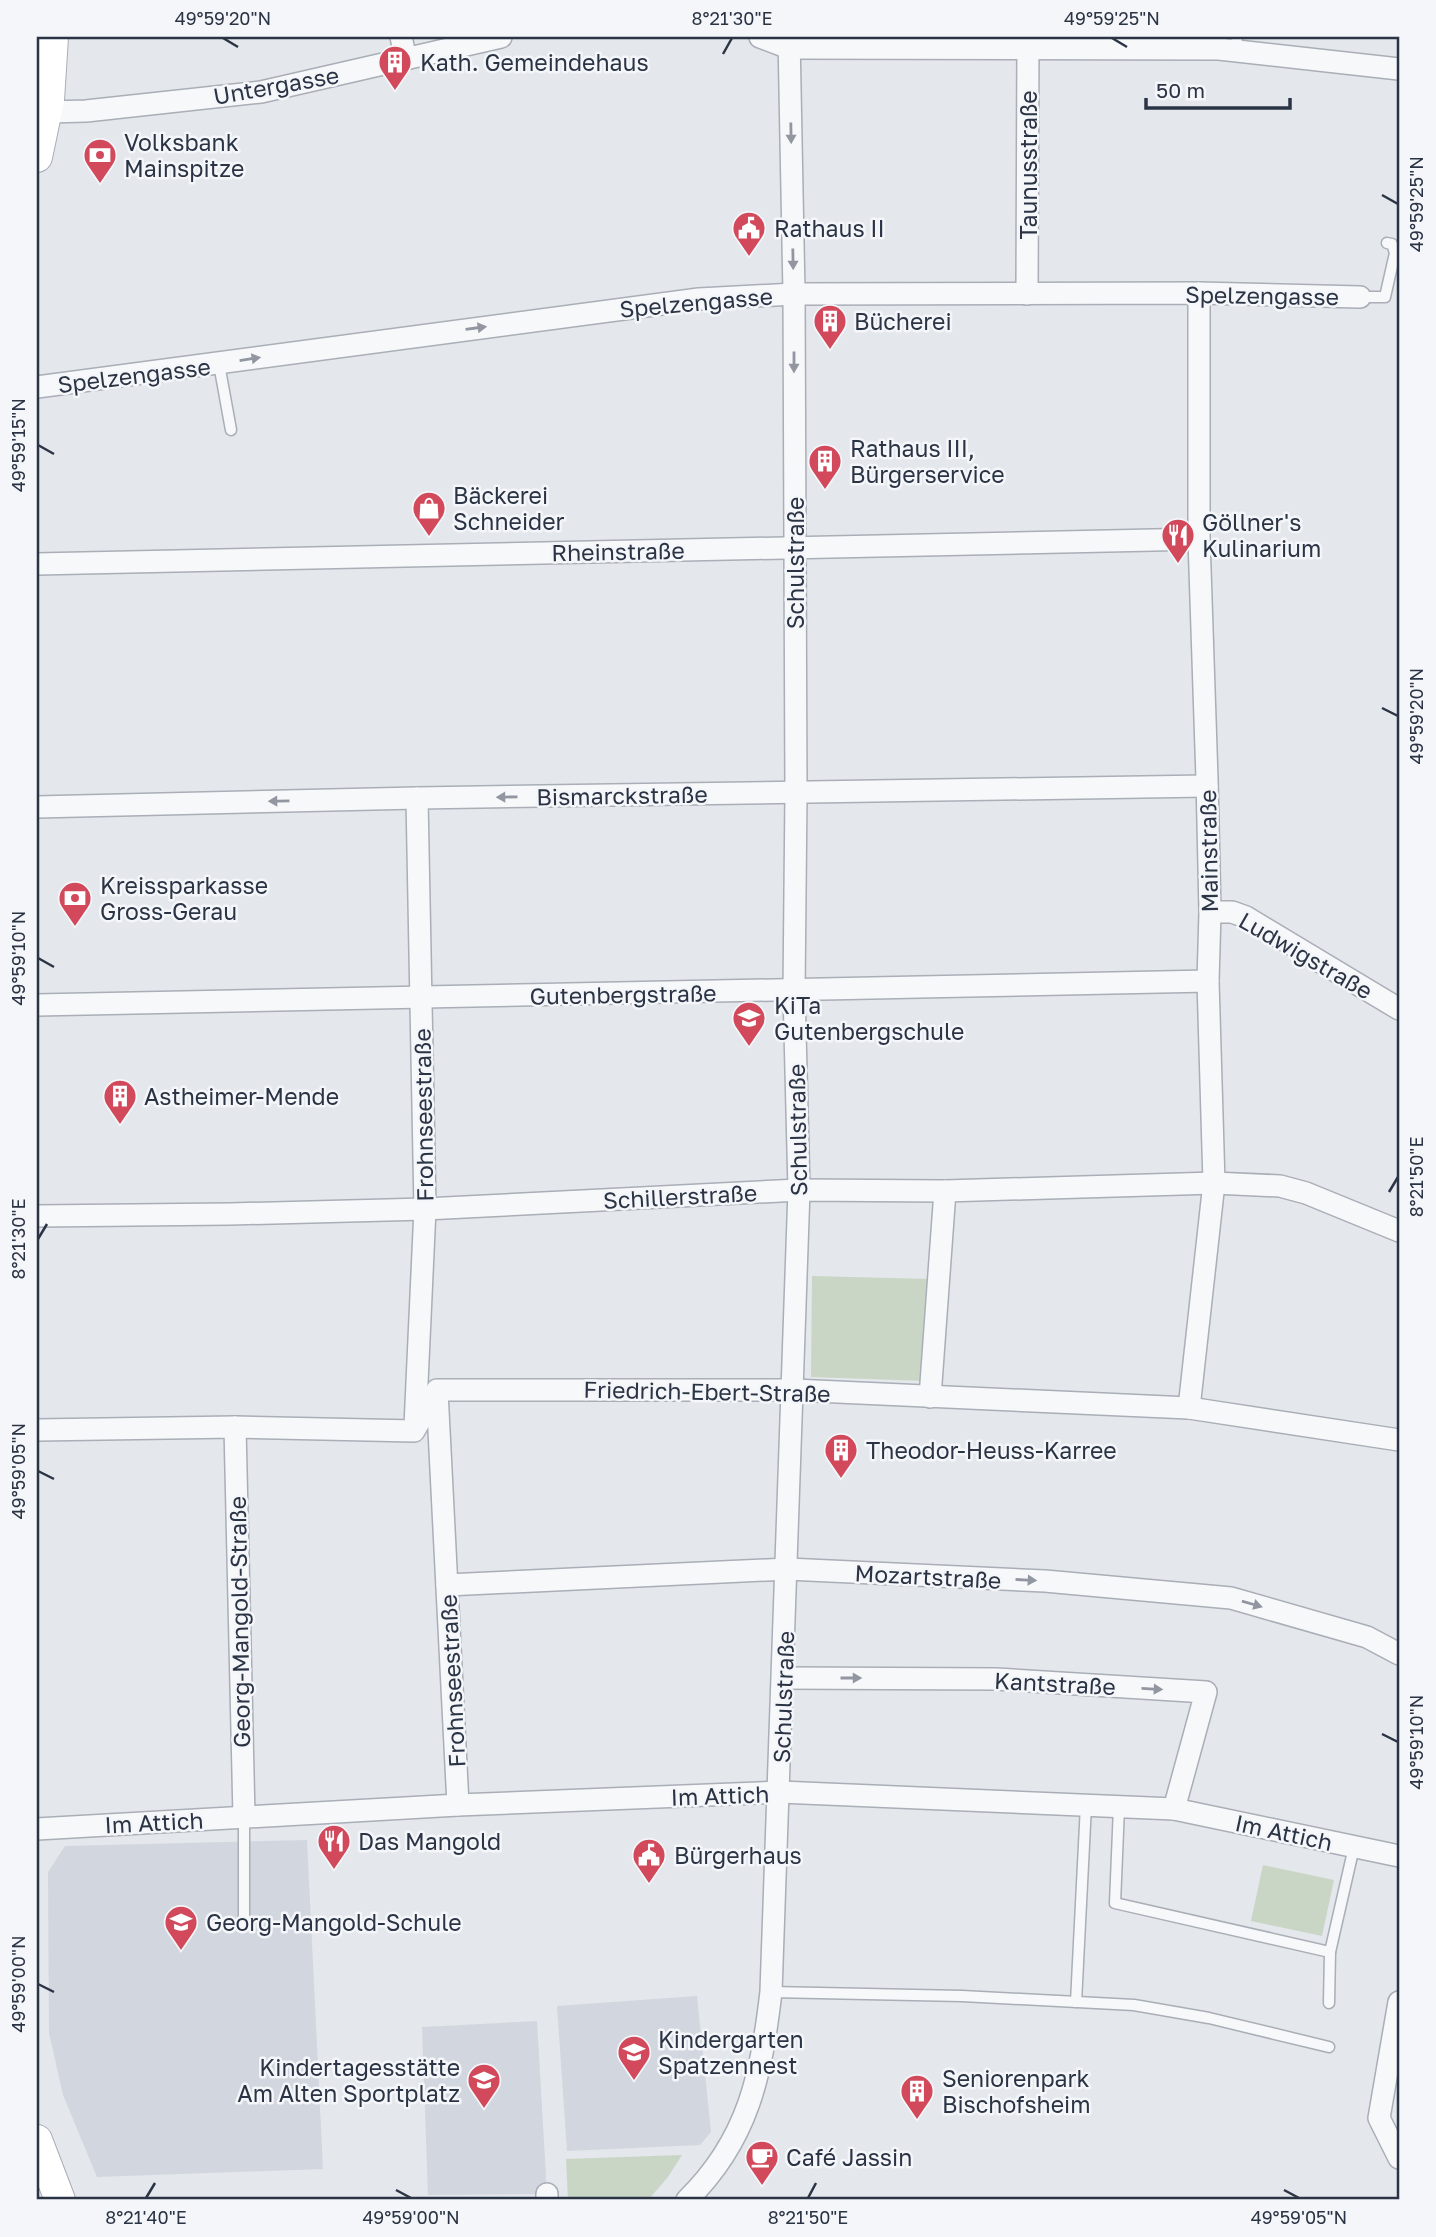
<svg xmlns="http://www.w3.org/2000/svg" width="1436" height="2237" viewBox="0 0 1436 2237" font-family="'Golos Text',sans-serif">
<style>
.built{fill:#d2d6de}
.green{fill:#c9d6c5}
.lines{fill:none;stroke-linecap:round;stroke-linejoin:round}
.lane-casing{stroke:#a9aeb7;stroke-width:13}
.street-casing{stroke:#a9aeb7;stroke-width:24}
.secondary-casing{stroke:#a9aeb7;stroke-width:32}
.lane{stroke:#f7f8fa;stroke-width:10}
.street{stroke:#f7f8fa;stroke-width:21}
.secondary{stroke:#fff;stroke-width:30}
.oneway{fill:#9196a0}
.ticks{fill:none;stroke:#2b3445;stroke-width:2.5}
.labels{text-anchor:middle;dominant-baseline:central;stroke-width:5;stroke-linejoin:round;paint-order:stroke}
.poi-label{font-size:23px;fill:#2b3445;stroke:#f4f6f9;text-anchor:start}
.street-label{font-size:23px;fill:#2b3445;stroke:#f4f6f9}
.neatline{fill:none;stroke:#2b3445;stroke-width:2.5}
.ticks-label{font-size:18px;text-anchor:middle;fill:#2b3445}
</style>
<rect width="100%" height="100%" fill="#e4e7ec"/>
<g class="built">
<polygon points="307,1840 323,2169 97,2177 63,2095 49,2033 48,1872 65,1846"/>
<polygon points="697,1996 711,2132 700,2145 567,2151 557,2006"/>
<polygon points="537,2021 547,2194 428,2195 422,2027"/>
</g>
<g class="green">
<polygon points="812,1276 929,1279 925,1381 811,1377"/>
<polygon points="1263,1865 1334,1880 1322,1936 1251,1921"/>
<polygon points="682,2155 668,2177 648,2200 568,2200 566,2159"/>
</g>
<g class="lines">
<defs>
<g id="lane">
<polyline points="1235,51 1237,37"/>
<polyline points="1360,297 1385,297 1395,253 1392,244 1387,243"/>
<polyline points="219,364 231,430"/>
<polyline points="1119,1807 1115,1903 1330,1952 1354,1847"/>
<polyline points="244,1924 244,1817"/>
<polyline points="771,1992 962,1996 1134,2005 1209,2018 1329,2047"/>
<polyline points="1076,2002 1086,1805"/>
<polyline points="1329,2003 1330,1952"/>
</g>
<g id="street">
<polyline points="401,37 406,59"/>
<polyline points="760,37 789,48 1219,49 1399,69"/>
<polyline points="48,112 86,111 261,92 501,37"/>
<polyline points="1027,294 1028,37"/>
<polyline points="37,387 699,299 794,294 1199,293 1360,297"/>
<polyline points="37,564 1199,539"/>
<polyline points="37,807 417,798 1207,786"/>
<polyline points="1210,912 1232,912 1246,917 1399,1009"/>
<polyline points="37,1005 1208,981"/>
<polyline points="37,1216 230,1214 425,1209 799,1190 945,1191 1214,1183 1280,1186 1306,1193 1399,1231"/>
<polyline points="437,1391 458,1805"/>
<polyline points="930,1397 945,1191"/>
<polyline points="1189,1408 1214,1183 1208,981 1210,912 1207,779 1199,539 1199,293"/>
<polyline points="415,1426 425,1209 417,798"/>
<polyline points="235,1427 244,1817"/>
<polyline points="37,1430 235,1427 414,1431 437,1390 794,1390 1189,1408 1399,1440"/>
<polyline points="447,1585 787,1569 1045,1581 1231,1598 1367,1637 1399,1654"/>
<polyline points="783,1678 996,1679 1206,1692 1174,1809"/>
<polyline points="37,1829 458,1805 780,1792 1174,1809 1399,1856"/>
<polyline points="1399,2002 1379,2118 1399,2158"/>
<polyline points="547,2194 547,2200"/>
<path d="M687,2200C749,2139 761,2075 771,1992L799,1190L794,991L796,793L794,294L789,37"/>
</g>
<g id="secondary">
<polyline points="37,157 49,100 53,37"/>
<polyline points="37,2140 60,2200"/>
</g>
</defs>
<use href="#lane" class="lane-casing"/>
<use href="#street" class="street-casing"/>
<use href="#secondary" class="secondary-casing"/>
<use href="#lane" class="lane"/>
<use href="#street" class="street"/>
<use href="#secondary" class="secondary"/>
</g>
<defs><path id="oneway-solid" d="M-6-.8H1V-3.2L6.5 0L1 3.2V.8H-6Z" transform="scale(1.75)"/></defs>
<g class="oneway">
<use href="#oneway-solid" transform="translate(791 133) rotate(89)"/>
<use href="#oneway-solid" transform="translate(793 259) rotate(89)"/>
<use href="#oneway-solid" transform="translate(476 328) rotate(-8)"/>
<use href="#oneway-solid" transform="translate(250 359) rotate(-9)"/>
<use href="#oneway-solid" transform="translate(794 362) rotate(90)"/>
<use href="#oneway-solid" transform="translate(507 797) rotate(179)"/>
<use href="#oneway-solid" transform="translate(279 801) rotate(179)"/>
<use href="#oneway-solid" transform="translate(1026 1580) rotate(3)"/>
<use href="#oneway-solid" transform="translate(1252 1604) rotate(16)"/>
<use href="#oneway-solid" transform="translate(851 1678)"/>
<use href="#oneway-solid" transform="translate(1152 1689) rotate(3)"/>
</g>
<path class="ticks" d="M223,38L238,47M1112,38L1127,47M723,54L732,38M1382,195L1398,204M38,445L54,454M1382,708L1398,716M38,958L54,967M1389,1192L1398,1177M38,1239L47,1224M38,1471L54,1479M1382,1734L1398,1742M38,1984L54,1992M396,2190L411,2198M1284,2190L1299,2198M146,2198L155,2183M808,2198L816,2183"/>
<defs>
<symbol id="building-pin" viewBox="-11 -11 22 30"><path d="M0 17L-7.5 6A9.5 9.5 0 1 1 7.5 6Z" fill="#d1495b" stroke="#f4f6f9"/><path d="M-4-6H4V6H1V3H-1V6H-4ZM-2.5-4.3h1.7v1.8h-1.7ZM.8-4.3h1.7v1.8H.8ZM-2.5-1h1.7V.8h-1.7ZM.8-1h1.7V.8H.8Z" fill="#fff"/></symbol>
<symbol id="bank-pin" viewBox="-11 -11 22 30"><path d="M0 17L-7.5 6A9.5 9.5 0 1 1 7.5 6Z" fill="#d1495b" stroke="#f4f6f9"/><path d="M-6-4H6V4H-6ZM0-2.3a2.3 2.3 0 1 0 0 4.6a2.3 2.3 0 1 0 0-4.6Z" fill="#fff"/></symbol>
<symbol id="civic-pin" viewBox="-11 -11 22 30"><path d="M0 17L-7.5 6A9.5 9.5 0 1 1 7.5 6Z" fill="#d1495b" stroke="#f4f6f9"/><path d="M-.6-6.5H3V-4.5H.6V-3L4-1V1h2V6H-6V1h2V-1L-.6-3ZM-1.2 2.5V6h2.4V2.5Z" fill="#fff"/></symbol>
<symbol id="shop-pin" viewBox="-11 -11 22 30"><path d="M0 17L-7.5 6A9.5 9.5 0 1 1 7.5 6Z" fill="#d1495b" stroke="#f4f6f9"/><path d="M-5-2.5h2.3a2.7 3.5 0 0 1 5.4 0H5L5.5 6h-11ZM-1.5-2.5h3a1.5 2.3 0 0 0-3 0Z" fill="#fff"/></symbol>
<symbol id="restaurant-pin" viewBox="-11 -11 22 30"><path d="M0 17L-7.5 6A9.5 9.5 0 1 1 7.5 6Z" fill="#d1495b" stroke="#f4f6f9"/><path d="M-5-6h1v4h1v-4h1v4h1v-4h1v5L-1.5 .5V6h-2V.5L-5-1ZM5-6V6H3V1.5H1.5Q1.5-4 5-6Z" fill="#fff"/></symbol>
<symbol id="school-pin" viewBox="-11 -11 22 30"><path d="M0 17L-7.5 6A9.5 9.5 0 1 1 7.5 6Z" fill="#d1495b" stroke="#f4f6f9"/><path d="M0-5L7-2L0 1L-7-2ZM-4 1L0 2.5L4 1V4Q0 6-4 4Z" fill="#fff"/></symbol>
<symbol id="cafe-pin" viewBox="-11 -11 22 30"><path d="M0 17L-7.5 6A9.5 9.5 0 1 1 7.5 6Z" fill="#d1495b" stroke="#f4f6f9"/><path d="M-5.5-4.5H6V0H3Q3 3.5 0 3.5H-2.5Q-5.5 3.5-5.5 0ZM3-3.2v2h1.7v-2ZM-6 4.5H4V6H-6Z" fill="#fff"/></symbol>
</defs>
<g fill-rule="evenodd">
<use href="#building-pin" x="376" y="43" width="38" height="52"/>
<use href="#bank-pin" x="81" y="136" width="38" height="52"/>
<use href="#civic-pin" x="730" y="209" width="38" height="52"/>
<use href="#building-pin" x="811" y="302" width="38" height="52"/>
<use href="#building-pin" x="806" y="442" width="38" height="52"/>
<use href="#shop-pin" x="410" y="489" width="38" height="52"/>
<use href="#restaurant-pin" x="1159" y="516" width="38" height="52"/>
<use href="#bank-pin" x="56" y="879" width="38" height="52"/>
<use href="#school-pin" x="730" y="999" width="38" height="52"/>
<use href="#building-pin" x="101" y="1077" width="38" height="52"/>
<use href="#building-pin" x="822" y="1431" width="38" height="52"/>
<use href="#restaurant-pin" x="315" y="1822" width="38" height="52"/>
<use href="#civic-pin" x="630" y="1836" width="38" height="52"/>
<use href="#school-pin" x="162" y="1903" width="38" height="52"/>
<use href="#school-pin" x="615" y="2033" width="38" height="52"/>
<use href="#school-pin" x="465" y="2061" width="38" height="52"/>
<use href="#building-pin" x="898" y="2072" width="38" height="52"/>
<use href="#cafe-pin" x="743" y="2138" width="38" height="52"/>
</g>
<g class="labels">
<g class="poi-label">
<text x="420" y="62">Kath. Gemeindehaus</text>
<text x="124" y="142">Volksbank<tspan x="124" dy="26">Mainspitze</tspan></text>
<text x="774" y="228">Rathaus II</text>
<text x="854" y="321">Bücherei</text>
<text x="850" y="448">Rathaus III,<tspan x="850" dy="26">Bürgerservice</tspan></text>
<text x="453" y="495">Bäckerei<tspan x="453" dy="26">Schneider</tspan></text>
<text x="1202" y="522">Göllner's<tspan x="1202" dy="26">Kulinarium</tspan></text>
<text x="100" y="885">Kreissparkasse<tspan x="100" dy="26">Gross-Gerau</tspan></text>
<text x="774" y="1005">KiTa<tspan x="774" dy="26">Gutenbergschule</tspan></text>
<text x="144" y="1096">Astheimer-Mende</text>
<text x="866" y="1450">Theodor-Heuss-Karree</text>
<text x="358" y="1841">Das Mangold</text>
<text x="674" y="1855">Bürgerhaus</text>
<text x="206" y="1922">Georg-Mangold-Schule</text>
<text x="658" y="2039">Kindergarten<tspan x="658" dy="26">Spatzennest</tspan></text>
<text x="460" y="2067" text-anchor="end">Kindertagesstätte<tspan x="460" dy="26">Am Alten Sportplatz</tspan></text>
<text x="942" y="2078">Seniorenpark<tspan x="942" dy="26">Bischofsheim</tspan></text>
<text x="786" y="2157">Café Jassin</text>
</g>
<g class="street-label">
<text transform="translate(276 85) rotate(-10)">Untergasse</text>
<text transform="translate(1028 165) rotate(-90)">Taunusstraße</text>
<text transform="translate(1262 295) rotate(1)">Spelzengasse</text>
<text transform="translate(696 302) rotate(-5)">Spelzengasse</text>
<text transform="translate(134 375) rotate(-7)">Spelzengasse</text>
<text transform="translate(618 551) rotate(-1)">Rheinstraße</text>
<text transform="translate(795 563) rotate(-90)">Schulstraße</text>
<text transform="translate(622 795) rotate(-1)">Bismarckstraße</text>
<text transform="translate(1208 851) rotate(-91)">Mainstraße</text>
<text transform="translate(1306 955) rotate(30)">Ludwigstraße</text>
<text transform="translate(623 994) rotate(-1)">Gutenbergstraße</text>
<text transform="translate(423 1115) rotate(-91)">Frohnseestraße</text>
<text transform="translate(797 1130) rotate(-91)">Schulstraße</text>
<text transform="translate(680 1196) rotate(-3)">Schillerstraße</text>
<text transform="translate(707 1391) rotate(1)">Friedrich-Ebert-Straße</text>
<text transform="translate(928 1576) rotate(3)">Mozartstraße</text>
<text transform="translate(239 1622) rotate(-91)">Georg-Mangold-Straße</text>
<text transform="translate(452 1681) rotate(-93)">Frohnseestraße</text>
<text transform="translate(1055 1683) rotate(3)">Kantstraße</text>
<text transform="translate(783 1697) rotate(-88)">Schulstraße</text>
<text transform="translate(720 1795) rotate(-2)">Im Attich</text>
<text transform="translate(154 1822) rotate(-3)">Im Attich</text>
<text transform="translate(1284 1832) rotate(12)">Im Attich</text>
</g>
</g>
<rect width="1436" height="2237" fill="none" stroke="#f4f6f9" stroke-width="77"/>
<path d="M1146 98v10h144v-10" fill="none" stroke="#2b3445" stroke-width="3.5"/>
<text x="1156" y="98" font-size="21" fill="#2b3445" stroke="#f4f6f9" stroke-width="5" paint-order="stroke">50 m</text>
<rect x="38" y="38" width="1360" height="2160" class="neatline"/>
<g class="ticks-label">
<text x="223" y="25">49°59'20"N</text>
<text x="732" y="25">8°21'30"E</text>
<text x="1112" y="25">49°59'25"N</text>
<text transform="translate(1417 204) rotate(-90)" y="6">49°59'25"N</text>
<text transform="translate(19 445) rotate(-90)" y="6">49°59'15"N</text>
<text transform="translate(1417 716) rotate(-90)" y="6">49°59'20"N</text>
<text transform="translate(19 958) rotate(-90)" y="6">49°59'10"N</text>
<text transform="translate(1417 1177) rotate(-90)" y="6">8°21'50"E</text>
<text transform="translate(19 1239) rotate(-90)" y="6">8°21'30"E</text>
<text transform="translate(19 1471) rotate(-90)" y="6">49°59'05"N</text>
<text transform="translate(1417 1742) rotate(-90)" y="6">49°59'10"N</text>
<text transform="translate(19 1984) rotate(-90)" y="6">49°59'00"N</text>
<text x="146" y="2224">8°21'40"E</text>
<text x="411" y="2224">49°59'00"N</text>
<text x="808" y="2224">8°21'50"E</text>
<text x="1299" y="2224">49°59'05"N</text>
</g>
</svg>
